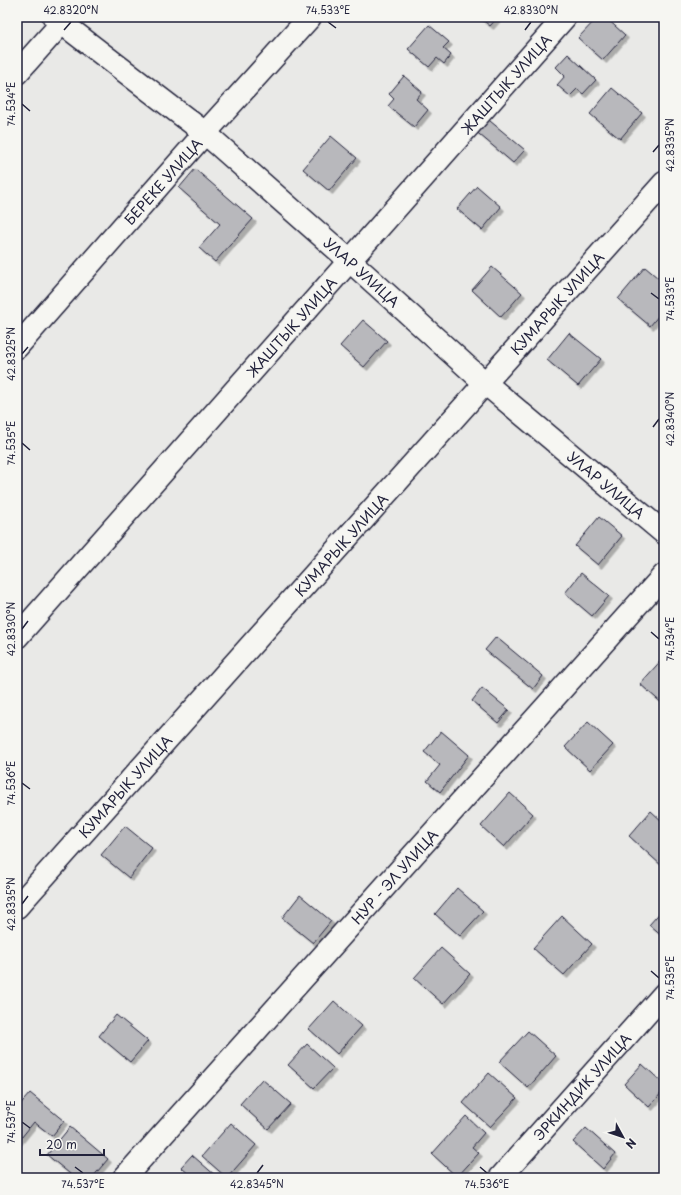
<svg xmlns="http://www.w3.org/2000/svg" width="681" height="1195" viewBox="0 0 681 1195" font-family="'Playpen Sans',sans-serif">
<style>
.building{fill:#b8b8bc;stroke:#22223b;filter:url(#shadow)}
.lines{fill:none;stroke-linecap:round;stroke-linejoin:round}
.minor-casing{stroke:#22223b;stroke-width:25}
.minor{stroke:#f6f6f2;stroke-width:22}
.ticks{fill:none;stroke:#22223b;stroke-width:1.5}
.labels{text-anchor:middle;dominant-baseline:central;stroke-width:3;stroke-linejoin:round;paint-order:stroke}
.street-label{font-size:14px;fill:#22223b;stroke:#f6f6f2}
.neatline{fill:none;stroke:#22223b;stroke-width:1.5}
.ticks-label{font-size:10px;text-anchor:middle;fill:#22223b}
</style>
<defs>
<filter id="shadow"><feDropShadow dx="3.5" dy="3.5" stdDeviation="0" flood-color="#0004"/></filter>
</defs>
<rect width="100%" height="100%" fill="#e9e9e7"/>
<filter id="ink" filterUnits="userSpaceOnUse"><feTurbulence type="fractalNoise" baseFrequency=".025" numOctaves="2"/><feDisplacementMap in="SourceGraphic" scale="8" xChannelSelector="R" yChannelSelector="G"/><feConvolveMatrix kernelMatrix="1 2 1 2 8 2 1 2 1" color-interpolation-filters="sRGB"/></filter>
<g filter="url(#ink)">
<g class="building">
<polygon points="479,17 498,17 490,26"/>
<polygon points="598,17 605,17 625,35 603,60 578,38"/>
<polygon points="429,25 449,42 443,48 451,55 444,64 437,58 429,67 408,49"/>
<polygon points="568,54 596,80 583,94 577,89 570,96 557,85 565,76 556,67"/>
<polygon points="404,76 422,92 416,99 428,110 414,127 388,106 394,99 389,94"/>
<polygon points="612,88 642,113 620,139 590,114"/>
<polygon points="484,116 525,150 513,163 473,129"/>
<polygon points="331,136 357,158 329,191 303,169"/>
<polygon points="195,169 253,219 215,262 199,248 220,224 179,188"/>
<polygon points="477,186 501,207 482,230 457,209"/>
<polygon points="492,267 522,293 501,317 472,290"/>
<polygon points="645,267 664,283 664,309 650,326 618,299"/>
<polygon points="363,320 387,341 364,367 340,346"/>
<polygon points="569,333 601,359 578,386 547,360"/>
<polygon points="599,517 622,536 598,565 575,546"/>
<polygon points="581,573 609,596 592,616 565,593"/>
<polygon points="496,637 543,676 533,689 485,650"/>
<polygon points="664,657 664,705 640,684"/>
<polygon points="482,688 509,710 498,723 472,701"/>
<polygon points="588,722 613,745 590,770 565,747"/>
<polygon points="441,731 469,755 440,792 427,781 440,765 424,752"/>
<polygon points="510,793 533,814 504,847 481,826"/>
<polygon points="651,811 664,823 664,864 662,866 629,836"/>
<polygon points="125,826 152,848 129,878 101,855"/>
<polygon points="457,888 483,911 460,936 435,914"/>
<polygon points="300,895 331,921 313,943 282,918"/>
<polygon points="664,908 664,938 649,925"/>
<polygon points="562,916 592,944 564,975 533,948"/>
<polygon points="441,948 470,974 443,1004 414,978"/>
<polygon points="334,1001 362,1026 337,1054 309,1029"/>
<polygon points="116,1015 148,1041 130,1062 99,1036"/>
<polygon points="528,1031 556,1056 528,1088 499,1062"/>
<polygon points="307,1044 333,1068 314,1088 288,1065"/>
<polygon points="642,1064 664,1084 664,1090 649,1107 624,1084"/>
<polygon points="489,1073 517,1098 490,1127 463,1103"/>
<polygon points="262,1079 291,1104 268,1129 240,1104"/>
<polygon points="30,1093 64,1121 52,1136 34,1122 17,1143 17,1108"/>
<polygon points="466,1116 484,1133 472,1147 479,1153 457,1177 432,1154"/>
<polygon points="231,1123 256,1145 227,1178 202,1156"/>
<polygon points="70,1127 108,1159 92,1178 75,1178 47,1155"/>
<polygon points="586,1128 615,1154 603,1169 573,1142"/>
<polygon points="192,1155 217,1177 216,1178 193,1178 181,1167"/>
</g>
<g class="lines">
<defs>
<g id="minor">
<path id="s1" d="M54,17L205,133L349,260L485,383L664,533"/>
<polyline points="17,73 67,17"/>
<path id="s2" d="M17,347L205,133L310,17"/>
<path id="s3" d="M17,637L565,17"/>
<path id="s4" d="M17,907L664,183"/>
<path id="s5" d="M124,1178L664,575"/>
<path id="s6" d="M500,1178L664,994"/>
</g>
</defs>
<use href="#minor" class="minor-casing"/>
<use href="#minor" class="minor"/>
</g>
</g>
<path class="ticks" d="M328,22L336,28M64,30L71,22M525,30L531,22M22,104L30,111M653,152L659,145M651,293L659,299M22,354L28,347M653,427L659,419M22,443L30,450M22,629L28,621M651,632L659,639M22,783L30,789M22,904L28,896M651,971L659,978M22,1122L30,1128M75,1167L83,1173M480,1167L487,1173M257,1173L263,1165"/>
<g class="labels">
<g class="street-label">
<text stroke="none"><textPath href="#s3" startOffset="738">ЖАШТЫК УЛИЦА</textPath></text>
<text stroke="none"><textPath href="#s2" startOffset="221">БЕРЕКЕ УЛИЦА</textPath></text>
<text stroke="none"><textPath href="#s1" startOffset="400">УЛАР УЛИЦА</textPath></text>
<text stroke="none"><textPath href="#s4" startOffset="810">КУМАРЫК УЛИЦА</textPath></text>
<text stroke="none"><textPath href="#s3" startOffset="414">ЖАШТЫК УЛИЦА</textPath></text>
<text stroke="none"><textPath href="#s1" startOffset="724">УЛАР УЛИЦА</textPath></text>
<text stroke="none"><textPath href="#s4" startOffset="486">КУМАРЫК УЛИЦА</textPath></text>
<text stroke="none"><textPath href="#s4" startOffset="162">КУМАРЫК УЛИЦА</textPath></text>
<text stroke="none"><textPath href="#s5" startOffset="405">НУР - ЭЛ УЛИЦА</textPath></text>
<text stroke="none"><textPath href="#s6" startOffset="123">ЭРКИНДИК УЛИЦА</textPath></text>
</g>
</g>
<rect width="681" height="1195" fill="none" stroke="#f6f6f2" stroke-width="44"/>
<g transform="translate(623 1137) rotate(130)" stroke="#f6f6f2" stroke-width="3" paint-order="stroke">
<path d="M0-3L7 15L0 10L-7 15Z" fill="#22223b"/>
<text y="-6" font-size="11" font-weight="bold" text-anchor="middle" fill="#22223b">N</text>
</g>
<path d="M40 1149v6h64v-6" fill="none" stroke="#22223b" stroke-width="2"/>
<text x="46" y="1149" font-size="12" fill="#22223b" stroke="#f6f6f2" stroke-width="3" paint-order="stroke">20 m</text>
<rect x="22" y="22" width="637" height="1151" class="neatline"/>
<g class="ticks-label">
<text x="71" y="14">42.8320°N</text>
<text x="328" y="14">74.533°E</text>
<text x="531" y="14">42.8330°N</text>
<text transform="translate(11 104) rotate(-90)" y="4">74.534°E</text>
<text transform="translate(670 145) rotate(-90)" y="4">42.8335°N</text>
<text transform="translate(670 299) rotate(-90)" y="4">74.533°E</text>
<text transform="translate(11 354) rotate(-90)" y="4">42.8325°N</text>
<text transform="translate(670 419) rotate(-90)" y="4">42.8340°N</text>
<text transform="translate(11 443) rotate(-90)" y="4">74.535°E</text>
<text transform="translate(11 629) rotate(-90)" y="4">42.8330°N</text>
<text transform="translate(670 639) rotate(-90)" y="4">74.534°E</text>
<text transform="translate(11 783) rotate(-90)" y="4">74.536°E</text>
<text transform="translate(11 904) rotate(-90)" y="4">42.8335°N</text>
<text transform="translate(670 978) rotate(-90)" y="4">74.535°E</text>
<text transform="translate(11 1122) rotate(-90)" y="4">74.537°E</text>
<text x="83" y="1188">74.537°E</text>
<text x="257" y="1188">42.8345°N</text>
<text x="487" y="1188">74.536°E</text>
</g>
</svg>
